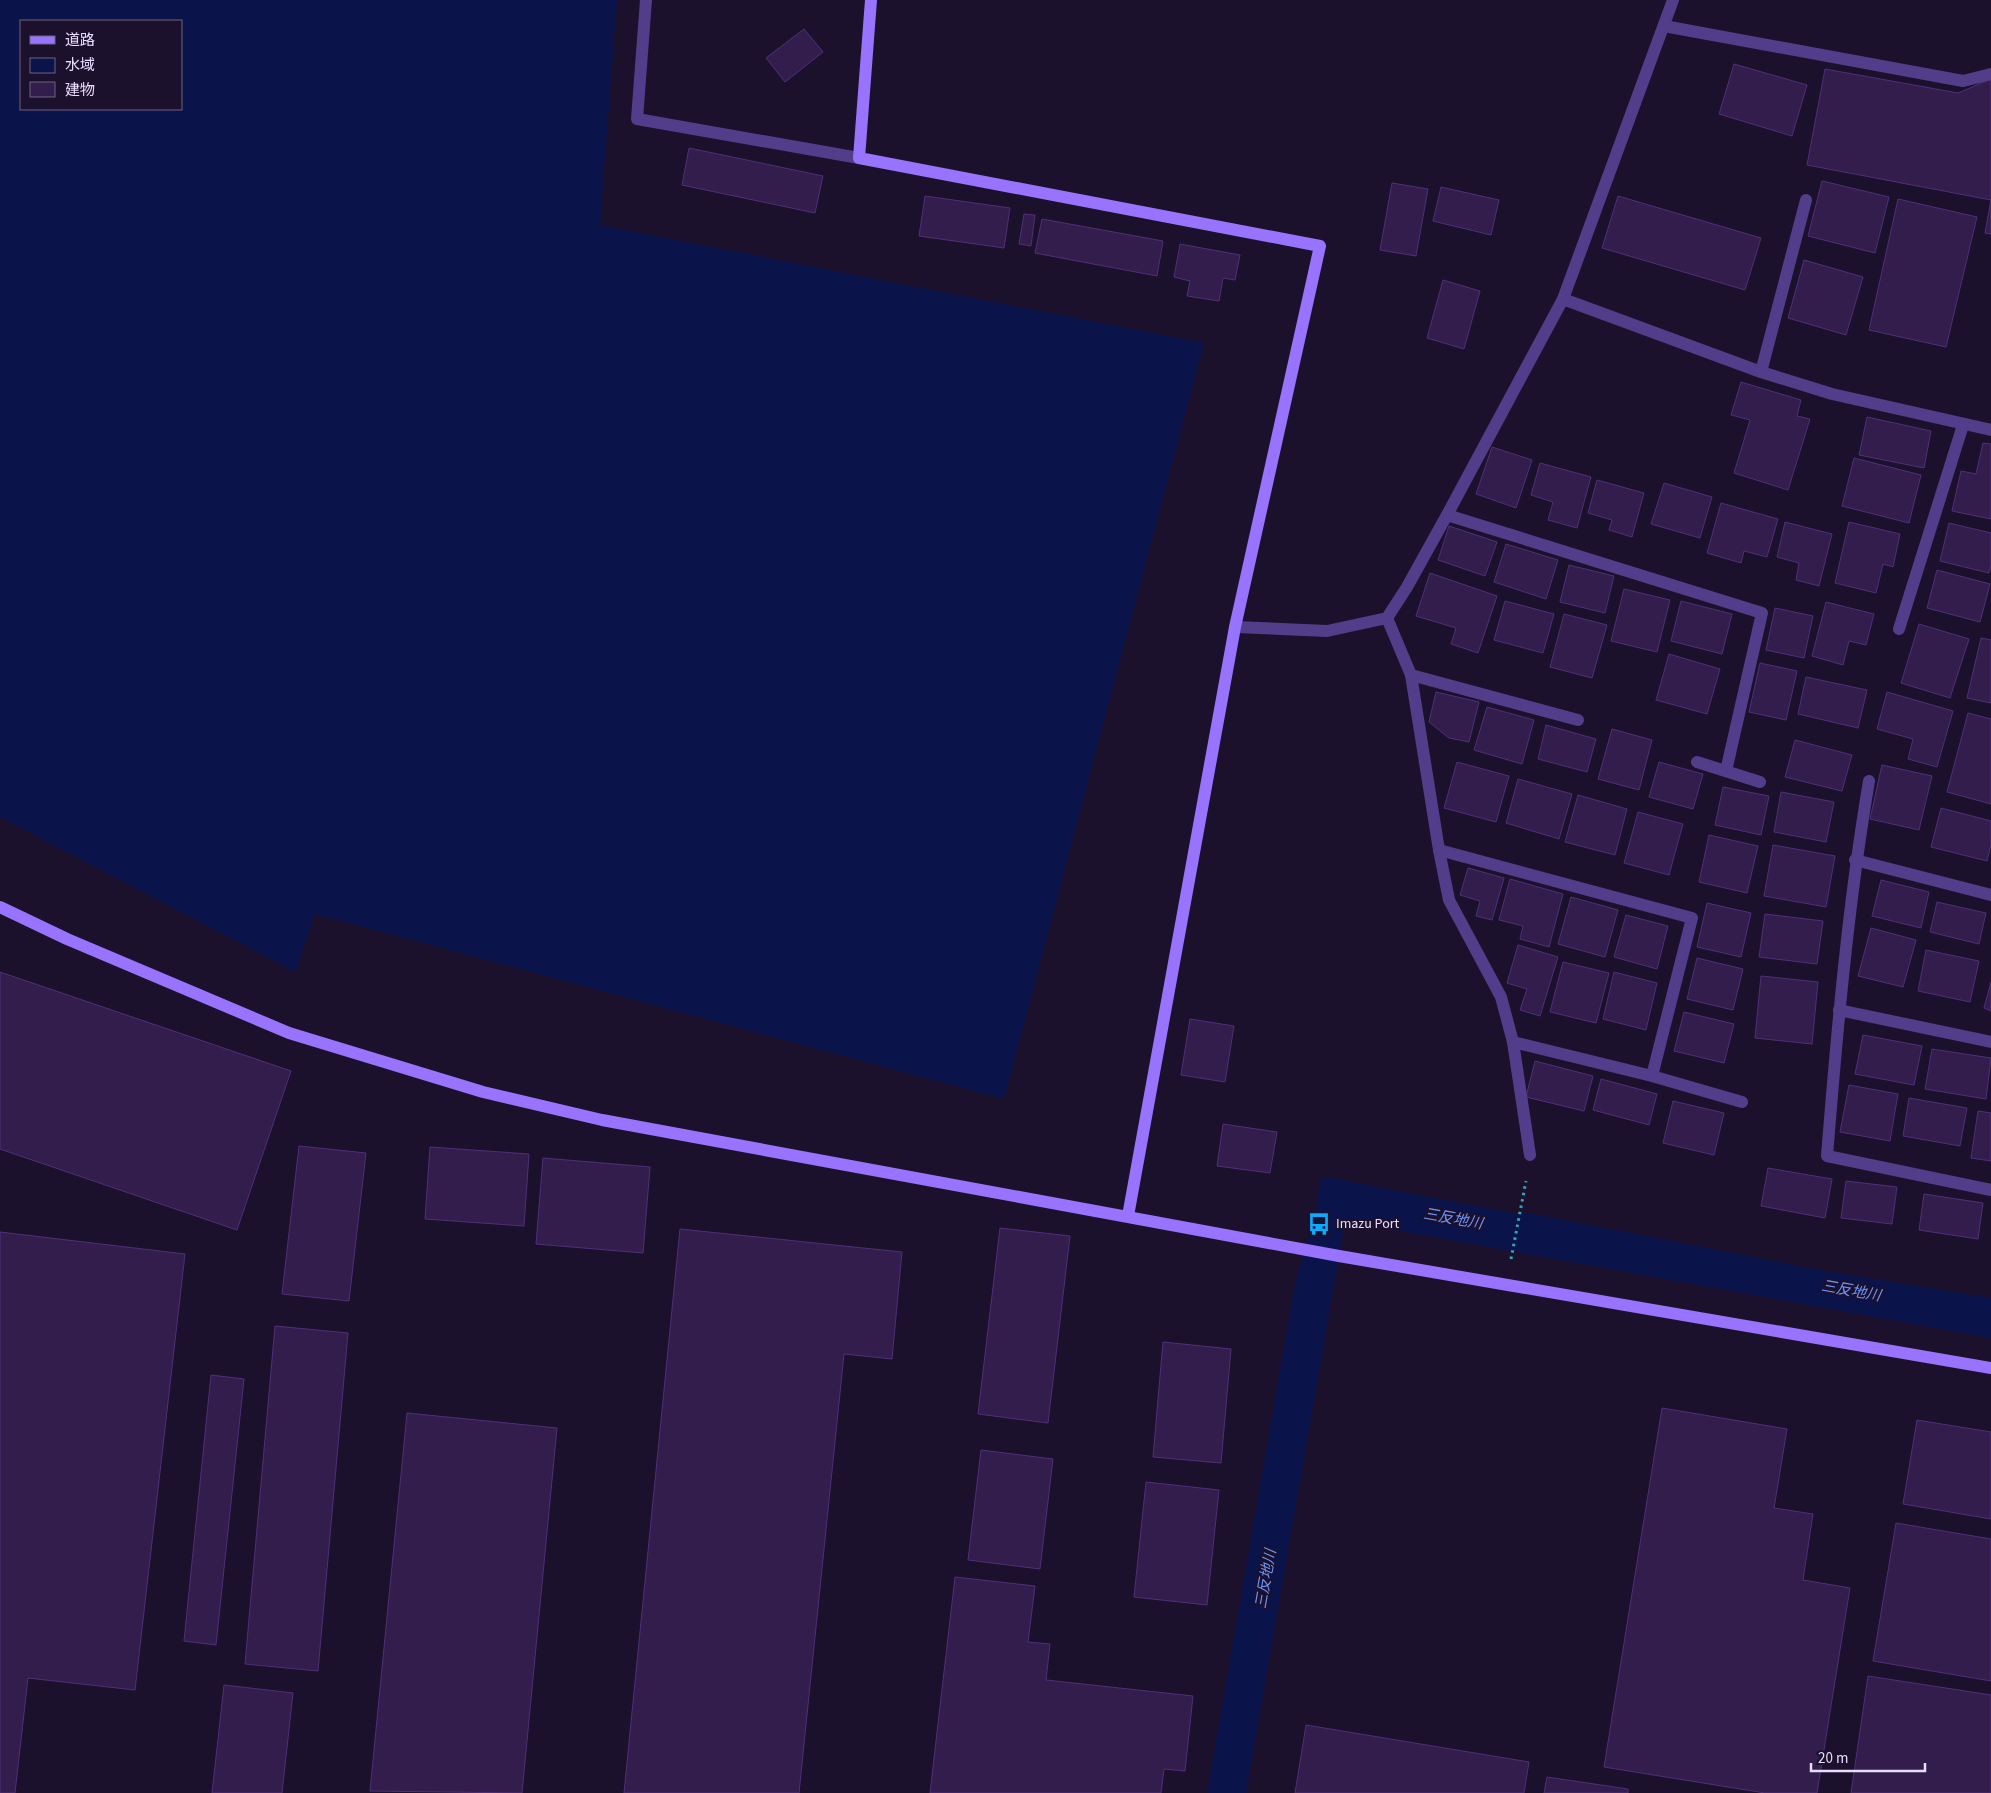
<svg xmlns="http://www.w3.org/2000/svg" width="1991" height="1793" viewBox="0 0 1991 1793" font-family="'Source Sans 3','Noto Sans JP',sans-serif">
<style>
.water{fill:#0b134b;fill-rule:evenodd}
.building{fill:#321d4c;stroke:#4f3078}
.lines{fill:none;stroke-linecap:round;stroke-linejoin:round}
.path{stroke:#31a4be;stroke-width:3;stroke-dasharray:2.5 4;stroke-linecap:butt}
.street{stroke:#523d8a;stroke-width:12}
.secondary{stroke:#9874fe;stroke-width:12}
.labels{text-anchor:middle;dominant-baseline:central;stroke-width:4;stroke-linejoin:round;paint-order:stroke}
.poi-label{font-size:14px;fill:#e8dcff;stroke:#1c112c;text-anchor:start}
.water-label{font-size:15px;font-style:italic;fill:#6b96fe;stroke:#1c112c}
</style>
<rect width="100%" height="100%" fill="#1c112c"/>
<g class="water">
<path d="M0,0H617L600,225L1204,343L1004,1099L315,914L295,972L0,817ZM21,21H181V109H21Z"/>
<polygon points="1321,1176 1518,1214 1534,1214 1831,1272 1991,1298 1991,1338 1345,1221 1246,1793 1207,1793 1295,1283 1315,1215"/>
</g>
<g class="building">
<polygon points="804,29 823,52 785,82 766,58"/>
<polygon points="1734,64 1807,85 1792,136 1719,114"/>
<polygon points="1825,69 1958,93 1991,79 1991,200 1807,165"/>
<polygon points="689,148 823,176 815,213 682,185"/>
<polygon points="1822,181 1889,197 1875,253 1808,236"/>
<polygon points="1392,183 1428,189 1416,256 1380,250"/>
<polygon points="1441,187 1499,200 1491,235 1433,221"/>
<polygon points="925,196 1010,208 1004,248 919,236"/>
<polygon points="1618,196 1761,238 1745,290 1602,248"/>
<polygon points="1898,199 1977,217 1946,347 1869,330"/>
<polygon points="1991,200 1991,234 1985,233"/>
<polygon points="1024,214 1035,215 1031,246 1019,244"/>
<polygon points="1042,219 1163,241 1157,276 1035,253"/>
<polygon points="1180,244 1240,255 1235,280 1223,278 1219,301 1187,296 1190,281 1174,277"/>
<polygon points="1804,260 1863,277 1846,335 1788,318"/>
<polygon points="1443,280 1480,291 1464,349 1427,338"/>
<polygon points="1741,382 1801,400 1797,416 1810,419 1788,490 1734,473 1750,420 1731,415"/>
<polygon points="1867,417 1931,431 1924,468 1859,455"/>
<polygon points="1983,443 1991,444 1991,519 1952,511 1961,471 1976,474"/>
<polygon points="1492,447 1532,460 1516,508 1476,494"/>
<polygon points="1854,458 1921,475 1909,523 1842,506"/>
<polygon points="1540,463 1591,477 1577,528 1548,520 1553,502 1531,495"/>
<polygon points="1597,480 1644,493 1632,537 1609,530 1612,520 1588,513"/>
<polygon points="1664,483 1712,497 1700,538 1651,524"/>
<polygon points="1721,503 1778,519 1767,557 1744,551 1741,563 1707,553"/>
<polygon points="1785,522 1832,534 1819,586 1796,580 1799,563 1777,557"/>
<polygon points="1849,522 1900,534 1893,567 1883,564 1876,593 1835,583"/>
<polygon points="1949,523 1991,533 1991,566 1989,573 1940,561"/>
<polygon points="1449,526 1497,542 1485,576 1438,560"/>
<polygon points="1506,544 1558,560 1546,599 1494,582"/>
<polygon points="1569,565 1614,576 1605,613 1560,602"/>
<polygon points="1937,570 1990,584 1980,622 1927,608"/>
<polygon points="1430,573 1497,596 1478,653 1451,644 1456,628 1416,616"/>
<polygon points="1624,589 1670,600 1657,652 1611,641"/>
<polygon points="1505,601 1554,614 1543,653 1494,640"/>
<polygon points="1681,601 1732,614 1722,654 1671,641"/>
<polygon points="1826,602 1874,614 1866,645 1849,641 1843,665 1812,656"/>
<polygon points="1775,608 1813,616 1804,658 1766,650"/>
<polygon points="1564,614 1607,625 1592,678 1550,667"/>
<polygon points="1919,624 1969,639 1950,698 1901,683"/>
<polygon points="1981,638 1991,640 1991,703 1967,698"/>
<polygon points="1669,654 1720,669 1707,714 1656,700"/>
<polygon points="1760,663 1797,671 1786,720 1749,712"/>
<polygon points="1806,677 1867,690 1858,728 1798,714"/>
<polygon points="1436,692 1479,702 1469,742 1449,738 1429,722"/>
<polygon points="1887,692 1953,711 1937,767 1908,759 1913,739 1877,729"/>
<polygon points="1487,707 1534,720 1522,764 1474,750"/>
<polygon points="1968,713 1991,719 1991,804 1947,792"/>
<polygon points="1546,725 1596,739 1587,772 1538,759"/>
<polygon points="1612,729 1652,740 1639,790 1598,779"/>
<polygon points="1795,740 1852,755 1842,791 1785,777"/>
<polygon points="1457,762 1509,776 1496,822 1444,808"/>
<polygon points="1659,762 1703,774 1693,809 1649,797"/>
<polygon points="1882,765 1932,776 1919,830 1870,819"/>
<polygon points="1518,779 1572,794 1559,839 1506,823"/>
<polygon points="1723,787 1769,796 1761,835 1715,825"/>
<polygon points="1781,792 1834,802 1826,842 1774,832"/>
<polygon points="1578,795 1627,809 1615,855 1565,842"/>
<polygon points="1941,808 1991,821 1991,845 1987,861 1931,847"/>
<polygon points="1638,812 1683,824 1669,875 1624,863"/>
<polygon points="1709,835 1758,846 1747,893 1699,882"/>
<polygon points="1773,845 1835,856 1826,907 1764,896"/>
<polygon points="1468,868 1504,878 1492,920 1476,916 1480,901 1460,895"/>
<polygon points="1510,879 1563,894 1549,947 1520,939 1523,926 1499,920"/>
<polygon points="1881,880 1929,892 1921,928 1872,916"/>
<polygon points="1571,897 1618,910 1605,957 1558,944"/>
<polygon points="1937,902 1986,913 1979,944 1930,932"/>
<polygon points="1707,903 1751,913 1741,957 1697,947"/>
<polygon points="1765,914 1823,921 1817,964 1759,957"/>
<polygon points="1626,915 1668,926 1657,969 1614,957"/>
<polygon points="1871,928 1916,940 1903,987 1858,976"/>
<polygon points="1518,945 1558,957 1540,1016 1520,1010 1527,989 1507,983"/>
<polygon points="1926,950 1979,961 1970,1002 1918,991"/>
<polygon points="1697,958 1743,969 1733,1010 1687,999"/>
<polygon points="1563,962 1609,973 1596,1023 1550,1012"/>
<polygon points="0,972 291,1071 237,1230 0,1149"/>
<polygon points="1614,972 1657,983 1646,1030 1603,1019"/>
<polygon points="1761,976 1818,982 1812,1044 1755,1038"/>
<polygon points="1991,982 1991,1011 1984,1008"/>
<polygon points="1684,1012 1734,1024 1724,1063 1674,1051"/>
<polygon points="1190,1019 1234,1026 1225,1082 1181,1075"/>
<polygon points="1863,1035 1922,1046 1914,1085 1855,1074"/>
<polygon points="1932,1049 1991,1058 1986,1099 1925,1089"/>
<polygon points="1535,1061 1593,1076 1584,1111 1526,1097"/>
<polygon points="1601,1079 1657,1094 1649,1125 1593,1110"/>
<polygon points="1849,1085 1898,1094 1890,1141 1840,1132"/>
<polygon points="1909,1098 1967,1108 1960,1146 1903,1136"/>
<polygon points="1673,1101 1724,1113 1714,1155 1663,1143"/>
<polygon points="1978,1111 1991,1113 1991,1161 1971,1158"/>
<polygon points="1223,1124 1277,1132 1270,1173 1217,1166"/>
<polygon points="299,1146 366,1153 349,1301 282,1294"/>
<polygon points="430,1147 529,1154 524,1226 425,1219"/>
<polygon points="543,1158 650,1167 643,1253 536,1244"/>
<polygon points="1768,1168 1832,1179 1825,1218 1761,1206"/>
<polygon points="1846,1181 1897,1187 1892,1224 1841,1218"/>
<polygon points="1924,1194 1983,1203 1978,1239 1919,1230"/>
<polygon points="1000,1228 1070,1236 1048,1423 978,1414"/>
<polygon points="680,1229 902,1252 892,1359 844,1354 799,1793 624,1793"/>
<polygon points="0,1232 185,1254 135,1690 28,1678 15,1793 0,1793"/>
<polygon points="275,1326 348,1333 318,1671 245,1664"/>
<polygon points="1163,1342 1231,1349 1221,1463 1153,1457"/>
<polygon points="211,1375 244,1379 216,1645 184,1641"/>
<polygon points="1662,1408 1787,1429 1774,1508 1813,1514 1803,1580 1850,1588 1817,1793 1765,1793 1604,1767"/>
<polygon points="407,1413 557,1428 522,1793 370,1791"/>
<polygon points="1917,1420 1991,1432 1991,1519 1903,1504"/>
<polygon points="981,1450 1053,1459 1040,1569 968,1560"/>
<polygon points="1146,1482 1219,1490 1207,1605 1134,1597"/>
<polygon points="1896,1523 1991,1539 1991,1681 1873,1661"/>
<polygon points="955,1577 1035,1586 1028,1642 1050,1644 1046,1680 1193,1696 1185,1771 1164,1769 1161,1793 930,1793"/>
<polygon points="1868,1676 1991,1695 1991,1793 1851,1793"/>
<polygon points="224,1685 293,1693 282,1793 212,1793"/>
<polygon points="1306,1725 1529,1762 1524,1793 1295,1793"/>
<polygon points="1547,1777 1628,1789 1628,1793 1544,1793"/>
</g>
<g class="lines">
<polyline class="path" points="1511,1259 1526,1181"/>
<g class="street">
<polyline points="646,0 637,119 859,158"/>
<polyline points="1664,26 1963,81 1991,74"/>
<polyline points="1563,299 1761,372 1832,394 1991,430"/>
<polyline points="1761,372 1806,200"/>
<polyline points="1447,515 1762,613 1726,771"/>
<polyline points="1387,618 1411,675 1439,850 1449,900 1501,997 1513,1042 1530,1155"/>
<polyline points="1235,627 1327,631 1387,618 1407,587 1447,515 1563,299 1673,0"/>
<polyline points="1899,629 1963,425"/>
<polyline points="1411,675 1578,720"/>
<polyline points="1697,762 1760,782"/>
<path d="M1869,781C1848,905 1837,1031 1827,1156L1991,1190"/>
<polyline points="1439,850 1692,918 1652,1076"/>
<polyline points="1855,860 1991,895"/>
<polyline points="1839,1010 1991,1042"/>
<polyline points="1513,1042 1652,1076 1742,1102"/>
</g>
<g class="secondary">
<polyline points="871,0 859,158 1320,246 1235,627 1128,1216"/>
<polyline points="0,907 67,939 289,1033 483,1092 602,1120 1339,1256 1991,1368"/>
</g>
</g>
<defs>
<symbol id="bus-bare" viewBox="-9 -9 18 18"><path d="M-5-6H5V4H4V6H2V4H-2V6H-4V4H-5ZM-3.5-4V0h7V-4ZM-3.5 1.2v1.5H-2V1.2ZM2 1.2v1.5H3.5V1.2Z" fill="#09abfe" stroke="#1c112c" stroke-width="2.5" paint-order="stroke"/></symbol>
</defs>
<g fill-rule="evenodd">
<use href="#bus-bare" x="1303" y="1208" width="32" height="32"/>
</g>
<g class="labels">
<g class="poi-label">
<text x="1336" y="1224">Imazu Port</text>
</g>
<g class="water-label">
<text transform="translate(1453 1219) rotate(10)">三反地川</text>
<text transform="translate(1851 1291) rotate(10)">三反地川</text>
<text transform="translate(1266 1579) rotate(-80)">三反地川</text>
</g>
</g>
<rect x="20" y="20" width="162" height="90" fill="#1c112c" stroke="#6e6280"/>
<rect x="30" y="36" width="25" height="8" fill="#9874fe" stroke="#6e6280"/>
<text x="65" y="45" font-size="15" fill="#e8dcff">道路</text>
<rect x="30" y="58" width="25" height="15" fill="#0b134b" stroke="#6e6280"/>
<text x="65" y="70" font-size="15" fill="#e8dcff">水域</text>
<rect x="30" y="82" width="25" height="15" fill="#321d4c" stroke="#6e6280"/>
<text x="65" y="95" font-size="15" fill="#e8dcff">建物</text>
<path d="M1811 1763v8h114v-8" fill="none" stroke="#e8dcff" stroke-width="2.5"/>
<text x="1818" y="1763" font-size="15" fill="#e8dcff" stroke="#1c112c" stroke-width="4" paint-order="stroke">20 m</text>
</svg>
